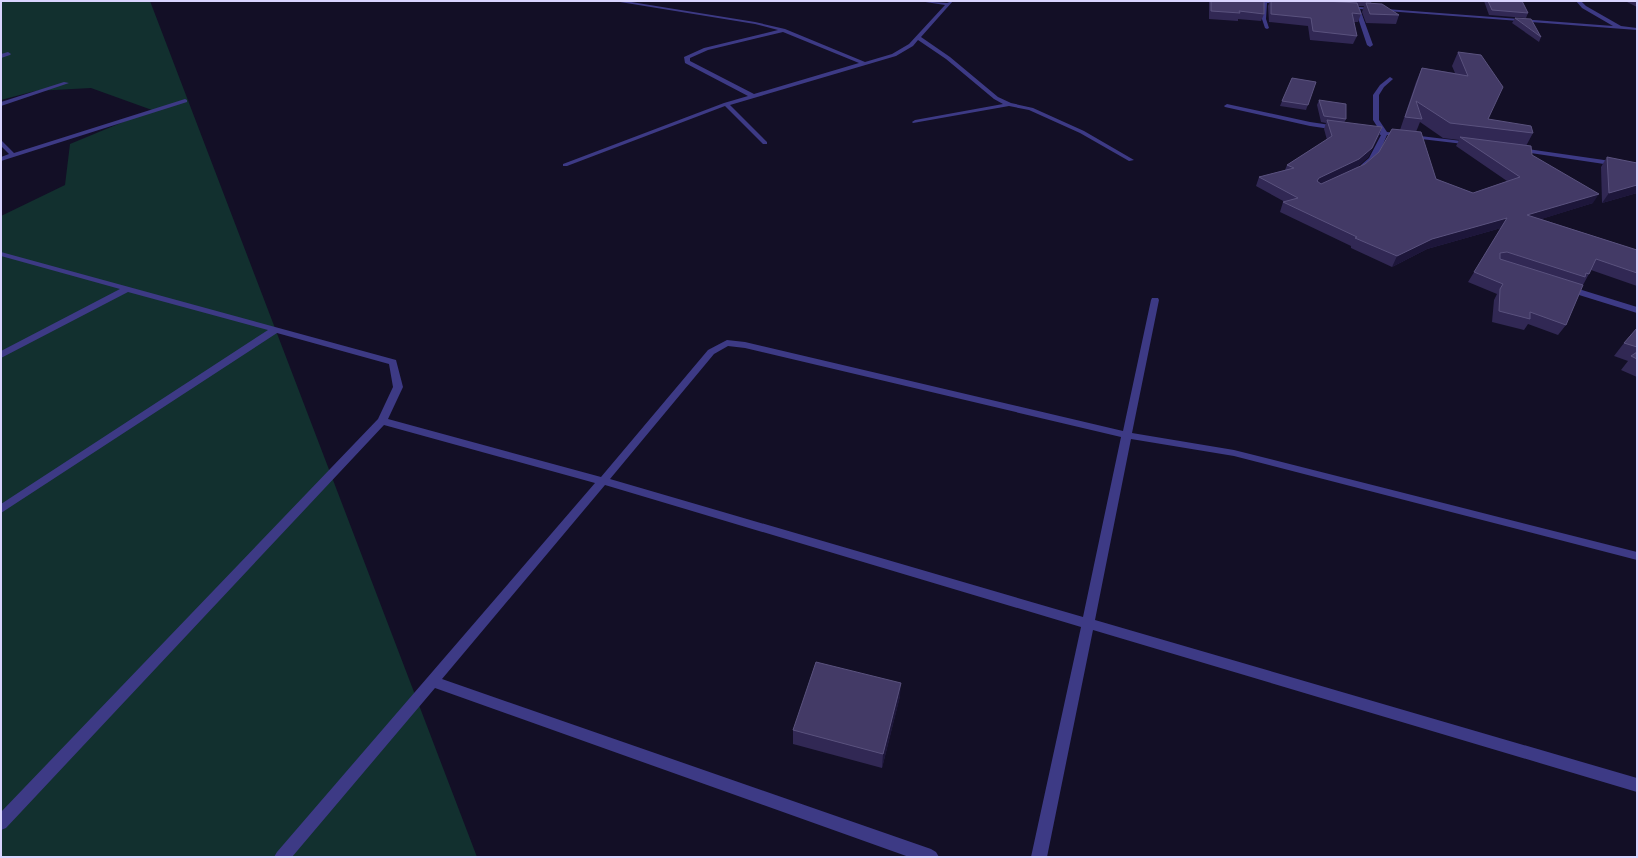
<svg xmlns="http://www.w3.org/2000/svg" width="1638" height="858" viewBox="0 0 1638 858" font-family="'Work Sans',sans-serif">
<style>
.green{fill:#12302f}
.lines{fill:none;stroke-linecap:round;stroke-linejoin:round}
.minor{fill:#3d3a85;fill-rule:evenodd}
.wall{fill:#312854;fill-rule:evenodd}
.shaded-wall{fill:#1d163a}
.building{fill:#433a66;stroke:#5a527e}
</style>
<rect width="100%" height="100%" fill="#130f26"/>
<polygon class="green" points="1,1 150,1 477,857 1,857 1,216 65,185 70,144 152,110 91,88 35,91 1,100"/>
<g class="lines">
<g class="minor">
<path d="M614,1H625L755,22L785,29L865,62L892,54L909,44L945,5L919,1L947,3L953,1L921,37L950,57L998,97L1011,103L1033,108L1084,131L1134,160L1129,161L1080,133L1029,110L1009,106L913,123L912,122L915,120L1003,104L994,99L946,59L918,40L913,46L896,56L730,105L767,142V144H763L725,106L567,166H563V164L724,103L748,96L685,63L684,57L704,48L778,30L755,24ZM783,32L859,63L754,94L690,61V58L708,50Z"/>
<polygon points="1249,1 1272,1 1284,3 1282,4 1267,3 1266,19 1269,28 1267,29 1265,28 1262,19 1263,3"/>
<polygon points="1576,1 1581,1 1586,6 1621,26 1637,28 1637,30 1360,9 1373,45 1370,47 1367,45 1355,9 1344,7 1346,6 1613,26 1582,8"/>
<polygon points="8,52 11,54 10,55 1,58 1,54"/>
<path d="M1390,77L1393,79L1384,87L1379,95V120L1387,132L1470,142L1473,144L1472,145L1387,135C1382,146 1375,169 1361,167V165L1369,158L1381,135L1364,131L1367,129L1380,131L1373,120V95L1380,85Z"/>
<polygon points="64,82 69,83 1,106 1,102"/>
<polygon points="185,99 187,100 187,102 1,161 1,157 9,154 1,146 1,140 14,153"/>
<polygon points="1227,104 1310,122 1337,126 1340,128 1337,130 1310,126 1225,107 1224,106"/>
<polygon points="1520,148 1604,160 1637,167 1637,171 1604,164 1518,151 1517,150"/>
<path d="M1,252L396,360L403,387L388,419L601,477L708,350L727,340L745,342L1123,431L1151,300L1152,298H1158L1159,300L1132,433L1234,450L1637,552V560L1234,456L1131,439L1095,620L1637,778V792L1093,630L1047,857H1031L1081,627L605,485L442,679L931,849L936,852L939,857H909L435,688L292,857H274L277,852L595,483L384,425L6,828L1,830V812L378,419L393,387L389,364L277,333L1,513V504L268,330L128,292L1,358V351L120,289L1,256ZM728,346L745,348L1121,437L1083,617L610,479L714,354Z"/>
<polygon points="1563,286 1569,286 1637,307 1637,313 1563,290"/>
</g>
</g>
<g class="wall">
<polygon points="1209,1 1264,1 1264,14 1261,21 1238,19 1238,21 1209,19"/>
<polygon points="1270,1 1372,1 1371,3 1399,15 1396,24 1366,23 1362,12 1364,6 1358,6 1361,14 1358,22 1354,22 1357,36 1353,44 1310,40 1308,26 1269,22 1268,6"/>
<polygon points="1484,1 1522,1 1528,13 1526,18 1489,15"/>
<polygon points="1625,1 1637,1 1637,7"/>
<polygon points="1515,18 1541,37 1539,42 1512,23"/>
<path d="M1458,52L1488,119L1533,133L1526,146L1532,155L1593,203L1541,219L1637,250V286L1591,270L1583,285L1566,325L1558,335L1528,324L1524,330L1492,322L1494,300L1497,294L1468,282L1501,228L1427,249L1392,267L1351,248V246L1280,212L1283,202H1285L1256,186L1259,177L1285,170L1287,165L1327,140L1324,129L1326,123L1321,122L1317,105L1319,100L1346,119L1344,123L1379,136L1368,157L1356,168L1365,164L1379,152L1400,130L1416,82L1422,68L1455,73L1452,66ZM1420,122L1443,138L1459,140L1456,146L1507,181L1473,193L1436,179L1416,132Z"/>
<polygon points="1316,82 1306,110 1280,106 1282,101"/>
<polygon points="1607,157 1637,163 1637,193 1602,203 1601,167"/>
<polygon points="1637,328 1637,377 1621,370 1628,361 1614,356 1624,343"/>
<polygon points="900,696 882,768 793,744 793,730"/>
</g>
<g class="shaded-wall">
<polygon points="1382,127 1379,136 1368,157 1355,169 1315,188 1317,181 1319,178"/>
<polygon points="1637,185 1637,193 1602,203 1609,193"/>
<polygon points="1599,194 1593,203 1522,225 1527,215"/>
<polygon points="1507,218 1501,228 1427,249 1392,267 1397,256 1432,239"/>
<polygon points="901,683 900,696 882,768 883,754"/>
</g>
<g class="building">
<polygon points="1211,1 1264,1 1264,14 1239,11 1240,13 1211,11"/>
<polygon points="1271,1 1326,1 1357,3 1361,14 1352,13 1357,36 1313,31 1311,18 1271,14"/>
<polygon points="1488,1 1522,1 1528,13 1492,10"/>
<polygon points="1366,3 1382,4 1399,15 1370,14"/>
<polygon points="1515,18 1531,19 1541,37"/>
<polygon points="1458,52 1481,55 1503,87 1488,119 1531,126 1533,133 1450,123 1416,101 1422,119 1405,117 1422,68 1468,76"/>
<polygon points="1292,78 1316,82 1308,105 1282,101"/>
<polygon points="1319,100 1346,104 1346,119 1324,116"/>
<polygon points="1327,120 1382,127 1372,148 1359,159 1319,178 1317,181 1321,184 1365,164 1379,152 1392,129 1421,132 1436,179 1473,193 1520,177 1460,137 1531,146 1532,155 1599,194 1527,215 1637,250 1637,273 1596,259 1589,274 1586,273 1585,277 1507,252 1500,253 1500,259 1583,285 1566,325 1530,312 1530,319 1499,311 1500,289 1503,284 1474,272 1507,218 1432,239 1397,256 1355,238 1357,237 1283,202 1298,198 1259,177 1294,168 1287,165 1332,136"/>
<polygon points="1607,157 1637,163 1637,185 1609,193"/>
<polygon points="1637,328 1637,347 1624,343"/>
<polygon points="1637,352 1637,359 1631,356"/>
<polygon points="816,662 901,683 883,754 793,730"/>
</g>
<rect width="1638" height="858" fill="none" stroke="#d9d4ff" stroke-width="4"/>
</svg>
